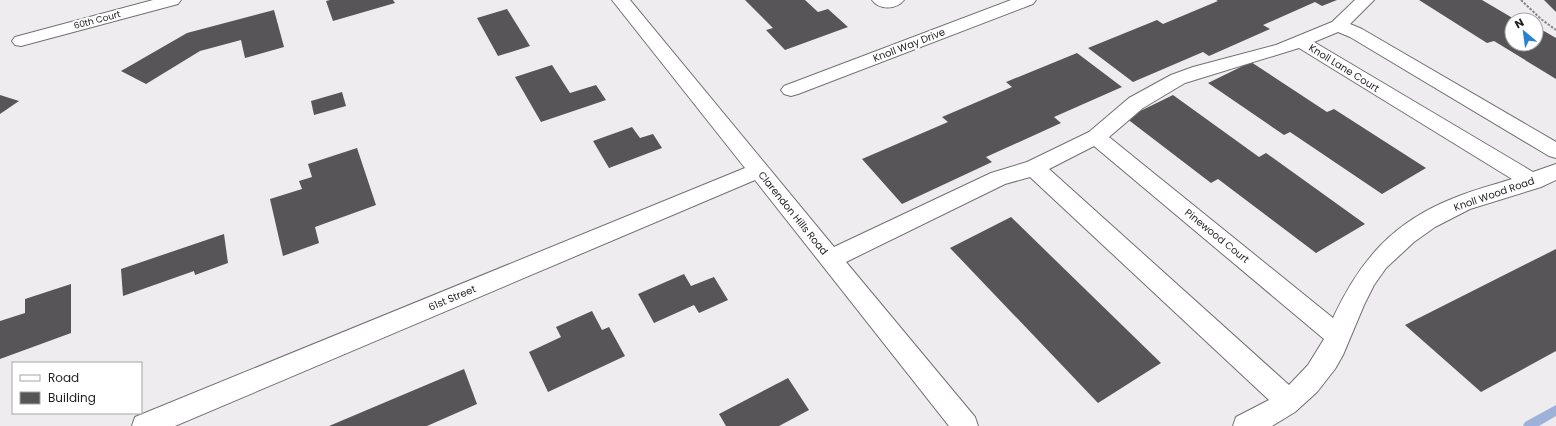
<svg xmlns="http://www.w3.org/2000/svg" width="1556" height="426" viewBox="0 0 1556 426" font-family="Poppins,sans-serif">
<style>
.lines{fill:none;stroke-linecap:round;stroke-linejoin:round}
.stream{fill:#9eb1d8;fill-rule:evenodd}
.building{fill:#575557}
.minor-casing{stroke:#727072;stroke-width:2}
.path{stroke:#888688;stroke-width:2;stroke-dasharray:2.5 1.5;stroke-linecap:butt}
.minor{fill:#fff;fill-rule:evenodd}
.labels{text-anchor:middle;dominant-baseline:central;stroke-width:4;stroke-linejoin:round;paint-order:stroke}
.far-street-label{font-size:9px;fill:#1f1e1f;stroke:#fff}
.street-label{font-size:10px;fill:#1f1e1f;stroke:#fff}
</style>
<rect width="100%" height="100%" fill="#efecef"/>
<g class="lines">
<polygon class="stream" points="1556,405 1556,416 1539,426 1523,426 1525,422"/>
</g>
<g class="building">
<polygon points="330,0 393,0 395,3 333,21 326,1"/>
<polygon points="745,0 805,0 818,12 828,9 848,27 785,50 766,30 773,28"/>
<polygon points="1216,0 1337,0 1322,6 1315,2 1263,25 1270,29 1209,56 1203,52 1133,82 1088,48 1157,20 1163,24 1218,1"/>
<polygon points="1419,0 1482,0 1516,20 1512,20 1512,44 1536,44 1537,27 1556,38 1556,79 1494,41 1487,43"/>
<polygon points="1544,0 1556,0 1556,12"/>
<polygon points="507,9 530,46 498,56 477,18"/>
<polygon points="274,10 284,47 245,58 241,40 200,51 146,84 121,71 187,33"/>
<polygon points="1077,53 1122,87 1054,117 1061,123 986,157 992,162 902,204 862,159 948,122 942,117 1012,87 1006,82"/>
<polygon points="1251,62 1327,112 1334,109 1426,168 1382,194 1290,132 1284,135 1208,83"/>
<polygon points="552,65 570,93 596,85 606,100 541,122 515,77"/>
<polygon points="342,92 346,106 314,115 311,101"/>
<polygon points="0,95 19,101 0,114"/>
<polygon points="1173,95 1259,157 1266,153 1365,224 1316,253 1218,179 1211,183 1126,118"/>
<polygon points="632,127 640,138 653,134 662,148 609,168 593,141"/>
<polygon points="357,148 376,205 315,227 319,243 283,256 270,199 302,189 299,181 312,177 308,164"/>
<polygon points="1011,217 1161,363 1098,403 950,248"/>
<polygon points="224,234 228,263 195,275 194,271 123,296 121,269"/>
<polygon points="1556,249 1556,351 1481,392 1405,325"/>
<polygon points="684,274 691,286 714,277 728,300 699,313 694,305 654,323 638,294"/>
<polygon points="71,284 71,333 0,359 0,321 25,313 25,299"/>
<polygon points="592,311 602,330 609,327 625,356 548,392 529,352 561,337 556,327"/>
<polygon points="464,369 477,404 427,426 329,426"/>
<polygon points="788,378 809,410 779,426 726,426 719,414"/>
</g>
<g class="lines">
<defs>
<g id="minor">
<polygon points="153,0 181,0 178,4 21,46 15,45 12,41 15,37"/>
<path d="M612,0H630L834,247L991,173L1027,162L1089,132L1129,98L1171,75L1193,67L1276,45L1332,22L1355,0H1374L1350,24L1362,29L1556,142V158L1549,156L1350,37L1338,32L1314,42L1533,172L1556,164V180L1541,187L1470,209L1435,227L1414,242L1386,268L1374,285L1364,305L1343,355L1335,369L1317,392L1295,412L1272,426H1233L1236,417L1269,400L1030,177L1005,184L846,262L975,417L978,426H949L755,180L175,426H132L135,417L745,168ZM1299,48L1512,179C1493,185 1473,190 1454,198C1393,222 1360,260 1333,318L1109,137L1143,108L1185,83ZM1094,146L1324,339L1308,365L1289,385L1049,169Z"/>
<path d="M872,0H904C896,10 879,10 872,0Z"/>
<polygon points="1011,0 1036,0 1033,4 798,94 791,96 784,94 781,90 784,86"/>
</g>
</defs>
<use href="#minor" class="minor-casing"/>
<polyline class="path" points="1521,0 1541,19 1556,30"/>
<use href="#minor" class="minor"/>
</g>
<g class="labels">
<g class="far-street-label">
<text transform="translate(97 20) rotate(-15)">60th Court</text>
</g>
<g class="street-label">
<text transform="translate(909 45) rotate(-21)">Knoll Way Drive</text>
<text transform="translate(1344 68) rotate(32)">Knoll Lane Court</text>
<text transform="translate(1494 194) rotate(-19)">Knoll Wood Road</text>
<text transform="translate(793 213) rotate(51)">Clarendon Hills Road</text>
<text transform="translate(1217 236) rotate(39)">Pinewood Court</text>
<text transform="translate(452 298) rotate(-23)">61st Street</text>
</g>
</g>
<rect x="12" y="362" width="130" height="52" fill="#ffffff" stroke="#a5a5a5"/>
<rect x="20" y="375" width="20" height="6" fill="#ffffff" stroke="#a5a5a5"/>
<text x="48" y="382" font-size="12" fill="#1f1e1f">Road</text>
<rect x="20" y="392" width="20" height="12" fill="#575557" stroke="#a5a5a5"/>
<text x="48" y="402" font-size="12" fill="#1f1e1f">Building</text>
<g transform="translate(1524 32) rotate(331)"><circle r="19" fill="#ffffff" stroke="#a5a5a5"/>
<path d="M0-3L7 15L0 10L-7 15Z" fill="#2782cf"/>
<text y="-6" font-size="11" font-weight="bold" text-anchor="middle" fill="#1f1e1f">N</text>
</g>
</svg>
